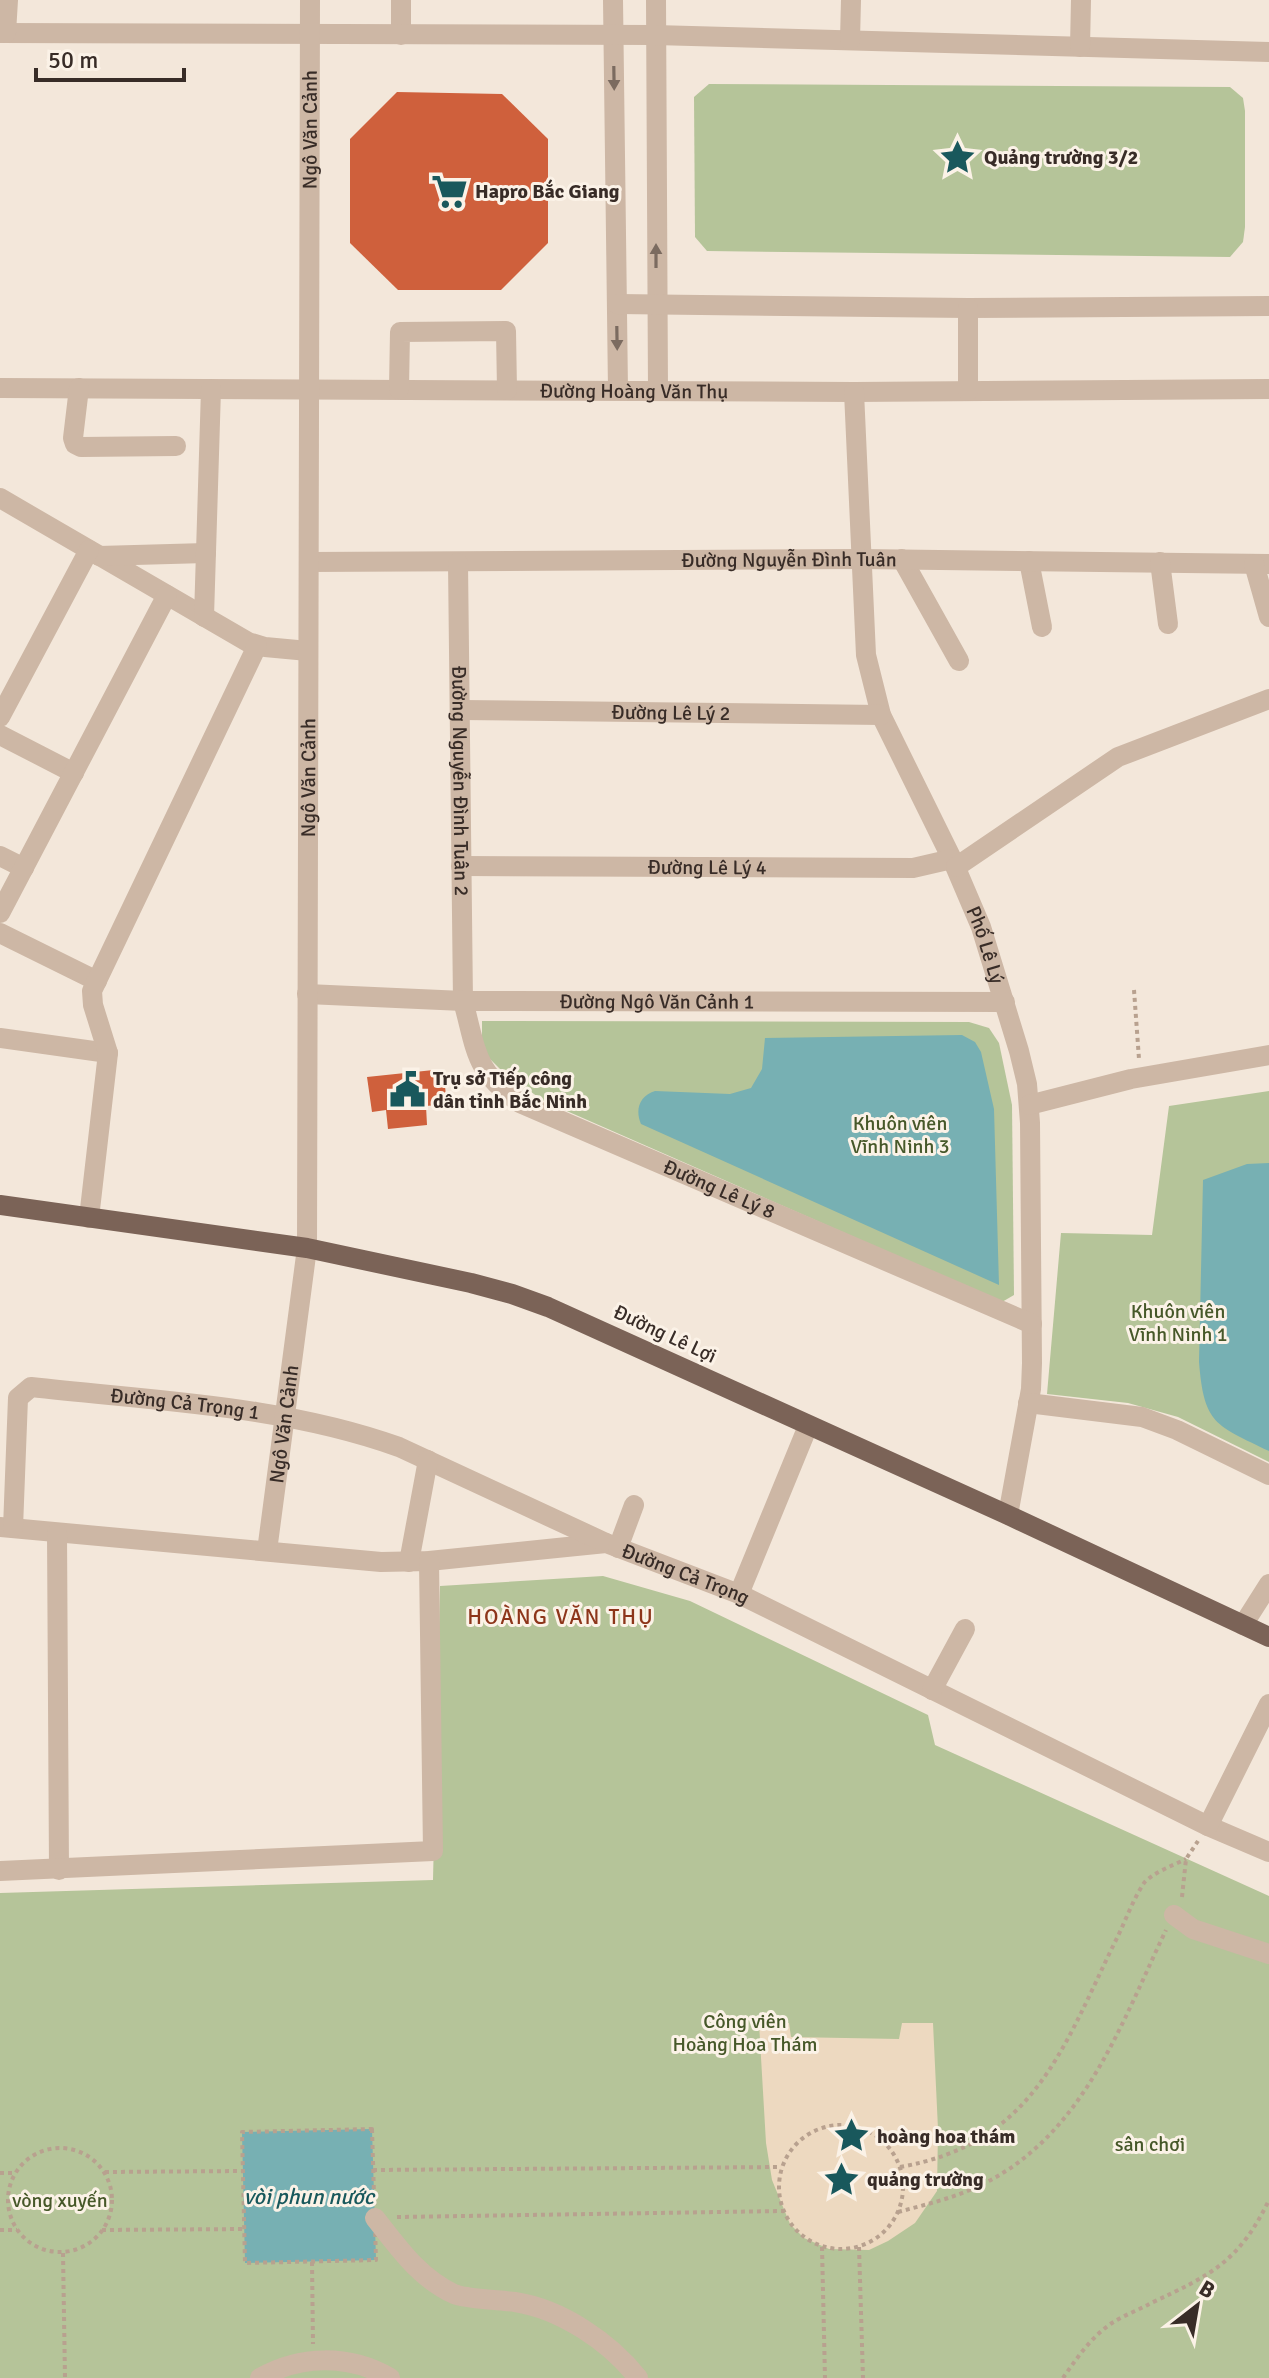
<svg xmlns="http://www.w3.org/2000/svg" width="1269" height="2378" viewBox="0 0 1269 2378" font-family="Signika,sans-serif">
<style>
.green{fill:#b5c499}
.plaza{fill:#edd9c0}
.water{fill:#77b0b3}
.building{fill:#cf603c}
.lines{fill:none;stroke-linecap:round;stroke-linejoin:round}
.path{stroke:#b8a18f;stroke-width:4;stroke-dasharray:4 4;stroke-linecap:butt}
.minor{stroke:#cdb7a5;stroke-width:20}
.major{stroke:#7b6357;stroke-width:20}
.oneway{fill:#7b6b60}
.labels{text-anchor:middle;dominant-baseline:central;stroke-width:6;stroke-linejoin:round;paint-order:stroke}
.street-label{font-size:20px;fill:#382c27;stroke:#fbf2e7}
.poi-label{font-size:20px;font-weight:bold;fill:#382c27;stroke:#fbf2e7;text-anchor:start}
.park-label{font-size:20px;fill:#465829;stroke:#fbf2e7}
.neighbourhood-label{font-size:22px;letter-spacing:2px;fill:#8d351a;stroke:#fbf2e7}
.water-label{font-size:22px;font-style:italic;fill:#19585c;stroke:#fbf2e7}
</style>
<rect width="100%" height="100%" fill="#f3e7da"/>
<g class="green">
<polygon points="709,84 1230,87 1243,98 1245,111 1245,227 1243,242 1230,257 707,251 695,237 694,97"/>
<polygon points="482,1021 969,1022 989,1028 999,1043 1012,1105 1014,1295 1002,1302 544,1101 505,1074 482,1051"/>
<polygon points="1269,1091 1269,1462 1178,1417 1128,1403 1047,1394 1061,1233 1152,1235 1169,1106"/>
<polygon points="603,1576 690,1601 928,1715 935,1745 1269,1896 1269,2378 0,2378 0,1893 433,1880 440,1586"/>
</g>
<polygon class="plaza" points="759,2023 789,2023 791,2037 899,2039 902,2023 933,2023 938,2129 937,2191 915,2223 888,2241 869,2250 829,2249 804,2238 790,2224 772,2180 766,2143"/>
<g class="water">
<path d="M962,1035L975,1042L981,1052L994,1109L999,1285L641,1124C635,1110 639,1096 655,1091L730,1094L751,1088L762,1069L765,1038Z"/>
<path d="M1269,1163V1451C1216,1425 1204,1425 1199,1362L1203,1180L1247,1164Z"/>
<polygon points="372,2129 376,2260 245,2263 242,2132"/>
</g>
<g class="building">
<polygon points="397,92 502,94 548,139 548,243 501,290 398,290 350,243 350,139"/>
<polygon points="443,1069 447,1104 426,1106 427,1125 388,1129 386,1110 372,1112 367,1077"/>
</g>
<g class="lines">
<g class="path">
<polyline points="1134,990 1139,1059"/>
<polyline points="1182,1897 1186,1859 1198,1841"/>
<circle cx="841" cy="2187" r="62"/>
<polygon points="372,2129 376,2260 245,2263 242,2132"/>
<circle cx="60" cy="2200" r="52"/>
<path d="M900,2167C1032,2144 1062,2051 1114,1944C1124,1925 1132,1901 1144,1883C1152,1873 1174,1865 1186,1859"/>
<polyline points="373,2170 781,2167"/>
<polyline points="105,2172 243,2171"/>
<polyline points="0,2173 15,2173"/>
<path d="M898,2212C928,2204 958,2197 985,2183C1084,2133 1121,2024 1166,1930"/>
<polyline points="397,2217 783,2211"/>
<polyline points="0,2230 17,2230"/>
<polyline points="102,2230 244,2229"/>
<polyline points="822,2247 825,2378"/>
<polyline points="859,2247 863,2378"/>
<polyline points="63,2253 65,2378"/>
<polyline points="312,2262 313,2344"/>
<path d="M1063,2378C1077,2358 1091,2337 1112,2323C1124,2315 1139,2310 1151,2303C1211,2275 1239,2262 1269,2200"/>
</g>
<g class="minor">
<polyline points="401,0 401,35"/>
<polyline points="613,0 618,390"/>
<polyline points="656,0 658,390"/>
<polyline points="0,33 655,35 1269,52"/>
<polyline points="6,33 8,0"/>
<polyline points="850,40 851,0"/>
<polyline points="1080,47 1081,0"/>
<polyline points="617,304 968,308 1269,306"/>
<path id="s1" d="M0,388L854,392L1269,389"/>
<polyline points="79,388 73,438 75,444 81,447 176,446"/>
<polyline points="399,389 400,332 506,331 507,390"/>
<polyline points="968,391 968,308"/>
<path id="s2" d="M854,392L866,655L881,715L952,859L981,927L1019,1051L1027,1084L1030,1123L1032,1363L1031,1389L1008,1515"/>
<polyline points="0,498 248,642 265,647 308,651"/>
<polyline points="99,556 206,553"/>
<polyline points="902,559 959,661"/>
<polyline points="1029,561 1042,627"/>
<path id="s3" d="M309,562L861,559L1269,564"/>
<polyline points="1160,562 1168,624"/>
<path id="s4" d="M458,563L463,1001C477,1052 474,1071 520,1103L1032,1324"/>
<polyline points="1254,564 1269,617"/>
<polyline points="204,617 211,389"/>
<path id="s5" d="M461,710L881,715"/>
<polyline points="0,717 89,550"/>
<polyline points="0,735 74,773"/>
<polyline points="0,856 24,868"/>
<path id="s6" d="M461,866L913,868L952,859"/>
<polyline points="956,867 1118,757 1269,699"/>
<polyline points="0,913 167,595"/>
<polyline points="0,933 97,981"/>
<path id="s7" d="M307,994L463,1001L1005,1002"/>
<polyline points="0,1038 108,1053"/>
<polyline points="1029,1105 1131,1079 1269,1055"/>
<polyline points="89,1218 108,1053 93,1005 92,991 257,646"/>
<polyline points="1028,1403 1142,1417 1177,1430 1269,1475"/>
<path id="s8" d="M0,1527L381,1562L429,1561L606,1543L739,1594L1208,1826L1269,1852"/>
<path id="s9" d="M13,1528L18,1398L31,1387C154,1401 282,1405 399,1447L606,1543"/>
<polyline points="57,1533 59,1870"/>
<polyline points="618,1548 634,1505"/>
<path id="s10" d="M267,1551L307,1248L310,0"/>
<polyline points="409,1562 428,1460"/>
<polyline points="739,1594 808,1426"/>
<polyline points="1243,1625 1269,1584"/>
<polyline points="932,1690 965,1629"/>
<polyline points="1208,1826 1269,1704"/>
<polyline points="0,1871 433,1851 429,1561"/>
<polyline points="1174,1915 1193,1929 1269,1954"/>
<path d="M375,2218C398,2247 419,2278 454,2294C466,2299 500,2300 515,2302C561,2309 610,2342 638,2378"/>
<path d="M260,2378C300,2355 349,2354 390,2378"/>
</g>
<polyline class="major" points="0,1205 307,1248 471,1283 512,1294 548,1307 1008,1515 1269,1637"/>
</g>
<defs><path id="oneway-solid" d="M-6-.8H1V-3.2L6.5 0L1 3.2V.8H-6Z" transform="scale(2)"/></defs>
<g class="oneway">
<use href="#oneway-solid" transform="translate(614 78) rotate(89)"/>
<use href="#oneway-solid" transform="translate(656 256) rotate(-90)"/>
<use href="#oneway-solid" transform="translate(617 338) rotate(89)"/>
</g>
<defs>
<symbol id="sight-bare" viewBox="-9 -9 18 18"><path d="M0-6L1.8-2.2L6-1.7L2.9 1.2L3.7 5.4L0 3.3L-3.7 5.4L-2.9 1.2L-6-1.7L-1.8-2.2Z" fill="#19585c" stroke="#fbf2e7" stroke-width="2.5" paint-order="stroke"/></symbol>
<symbol id="supermarket-bare" viewBox="-9 -9 18 18"><path d="M-6-5.5h2.5l.6 2H6L4.5 2H-2.5L-4.4-4H-6ZM-1.5 3.2a1.3 1.3 0 1 0 .1 0ZM3 3.2a1.3 1.3 0 1 0 .1 0Z" fill="#19585c" stroke="#fbf2e7" stroke-width="2.5" paint-order="stroke"/></symbol>
<symbol id="civic-bare" viewBox="-9 -9 18 18"><path d="M-.6-6.5H3V-4.5H.6V-3L4-1V1h2V6H-6V1h2V-1L-.6-3ZM-1.2 2.5V6h2.4V2.5Z" fill="#19585c" stroke="#fbf2e7" stroke-width="2.5" paint-order="stroke"/></symbol>
</defs>
<g fill-rule="evenodd">
<use href="#sight-bare" x="932" y="132" width="51" height="51"/>
<use href="#supermarket-bare" x="424" y="166" width="51" height="51"/>
<use href="#civic-bare" x="382" y="1064" width="51" height="51"/>
<use href="#sight-bare" x="826" y="2110" width="51" height="51"/>
<use href="#sight-bare" x="816" y="2154" width="51" height="51"/>
</g>
<g class="labels">
<g class="street-label">
<text stroke="none"><textPath href="#s10" startOffset="1424">Ngô Văn Cảnh</textPath></text>
<text stroke="none"><textPath href="#s1" startOffset="634">Đường Hoàng Văn Thụ</textPath></text>
<text stroke="none"><textPath href="#s3" startOffset="480">Đường Nguyễn Đình Tuân</textPath></text>
<text stroke="none"><textPath href="#s5" startOffset="210">Đường Lê Lý 2</textPath></text>
<text stroke="none"><textPath href="#s10" startOffset="776">Ngô Văn Cảnh</textPath></text>
<text stroke="none"><textPath href="#s4" startOffset="218">Đường Nguyễn Đình Tuân 2</textPath></text>
<text stroke="none"><textPath href="#s6" startOffset="246">Đường Lê Lý 4</textPath></text>
<text stroke="none"><textPath href="#s2" startOffset="578">Phố Lê Lý</textPath></text>
<text stroke="none"><textPath href="#s7" startOffset="350">Đường Ngô Văn Cảnh 1</textPath></text>
<text stroke="none"><textPath href="#s4" startOffset="776">Đường Lê Lý 8</textPath></text>
<text transform="translate(665 1334) rotate(25)">Đường Lê Lợi</text>
<text stroke="none"><textPath href="#s9" startOffset="302">Đường Cả Trọng 1</textPath></text>
<text stroke="none"><textPath href="#s10" startOffset="128">Ngô Văn Cảnh</textPath></text>
<text stroke="none"><textPath href="#s8" startOffset="694">Đường Cả Trọng</textPath></text>
</g>
<g class="poi-label">
<text x="984" y="157">Quảng trường 3/2</text>
<text x="475" y="191">Hapro Bắc Giang</text>
<text x="433" y="1078">Trụ sở Tiếp công<tspan x="433" dy="23">dân tỉnh Bắc Ninh</tspan></text>
<text x="877" y="2136">hoàng hoa thám</text>
<text x="867" y="2179">quảng trường</text>
</g>
<g class="park-label">
<text x="900" y="1123">Khuôn viên<tspan x="900" dy="23">Vĩnh Ninh 3</tspan></text>
<text x="1178" y="1311">Khuôn viên<tspan x="1178" dy="23">Vĩnh Ninh 1</tspan></text>
<text x="745" y="2021">Công viên<tspan x="745" dy="23">Hoàng Hoa Thám</tspan></text>
<text x="1150" y="2144">sân chơi</text>
<text x="60" y="2200">vòng xuyến</text>
</g>
<g class="neighbourhood-label">
<text x="561" y="1616">HOÀNG VĂN THỤ</text>
</g>
<g class="water-label">
<text x="309" y="2196">vòi phun nước</text>
</g>
</g>
<g transform="translate(1197 2306) rotate(31)" stroke="#fbf2e7" stroke-width="6" paint-order="stroke">
<path d="M0-6L14 30L0 20L-14 30Z" fill="#382c27"/>
<text y="-12" font-size="22" font-weight="bold" text-anchor="middle" fill="#382c27">B</text>
</g>
<path d="M36 68v12h148v-12" fill="none" stroke="#382c27" stroke-width="4"/>
<text x="48" y="68" font-size="24" fill="#382c27" stroke="#fbf2e7" stroke-width="6" paint-order="stroke">50 m</text>
</svg>
